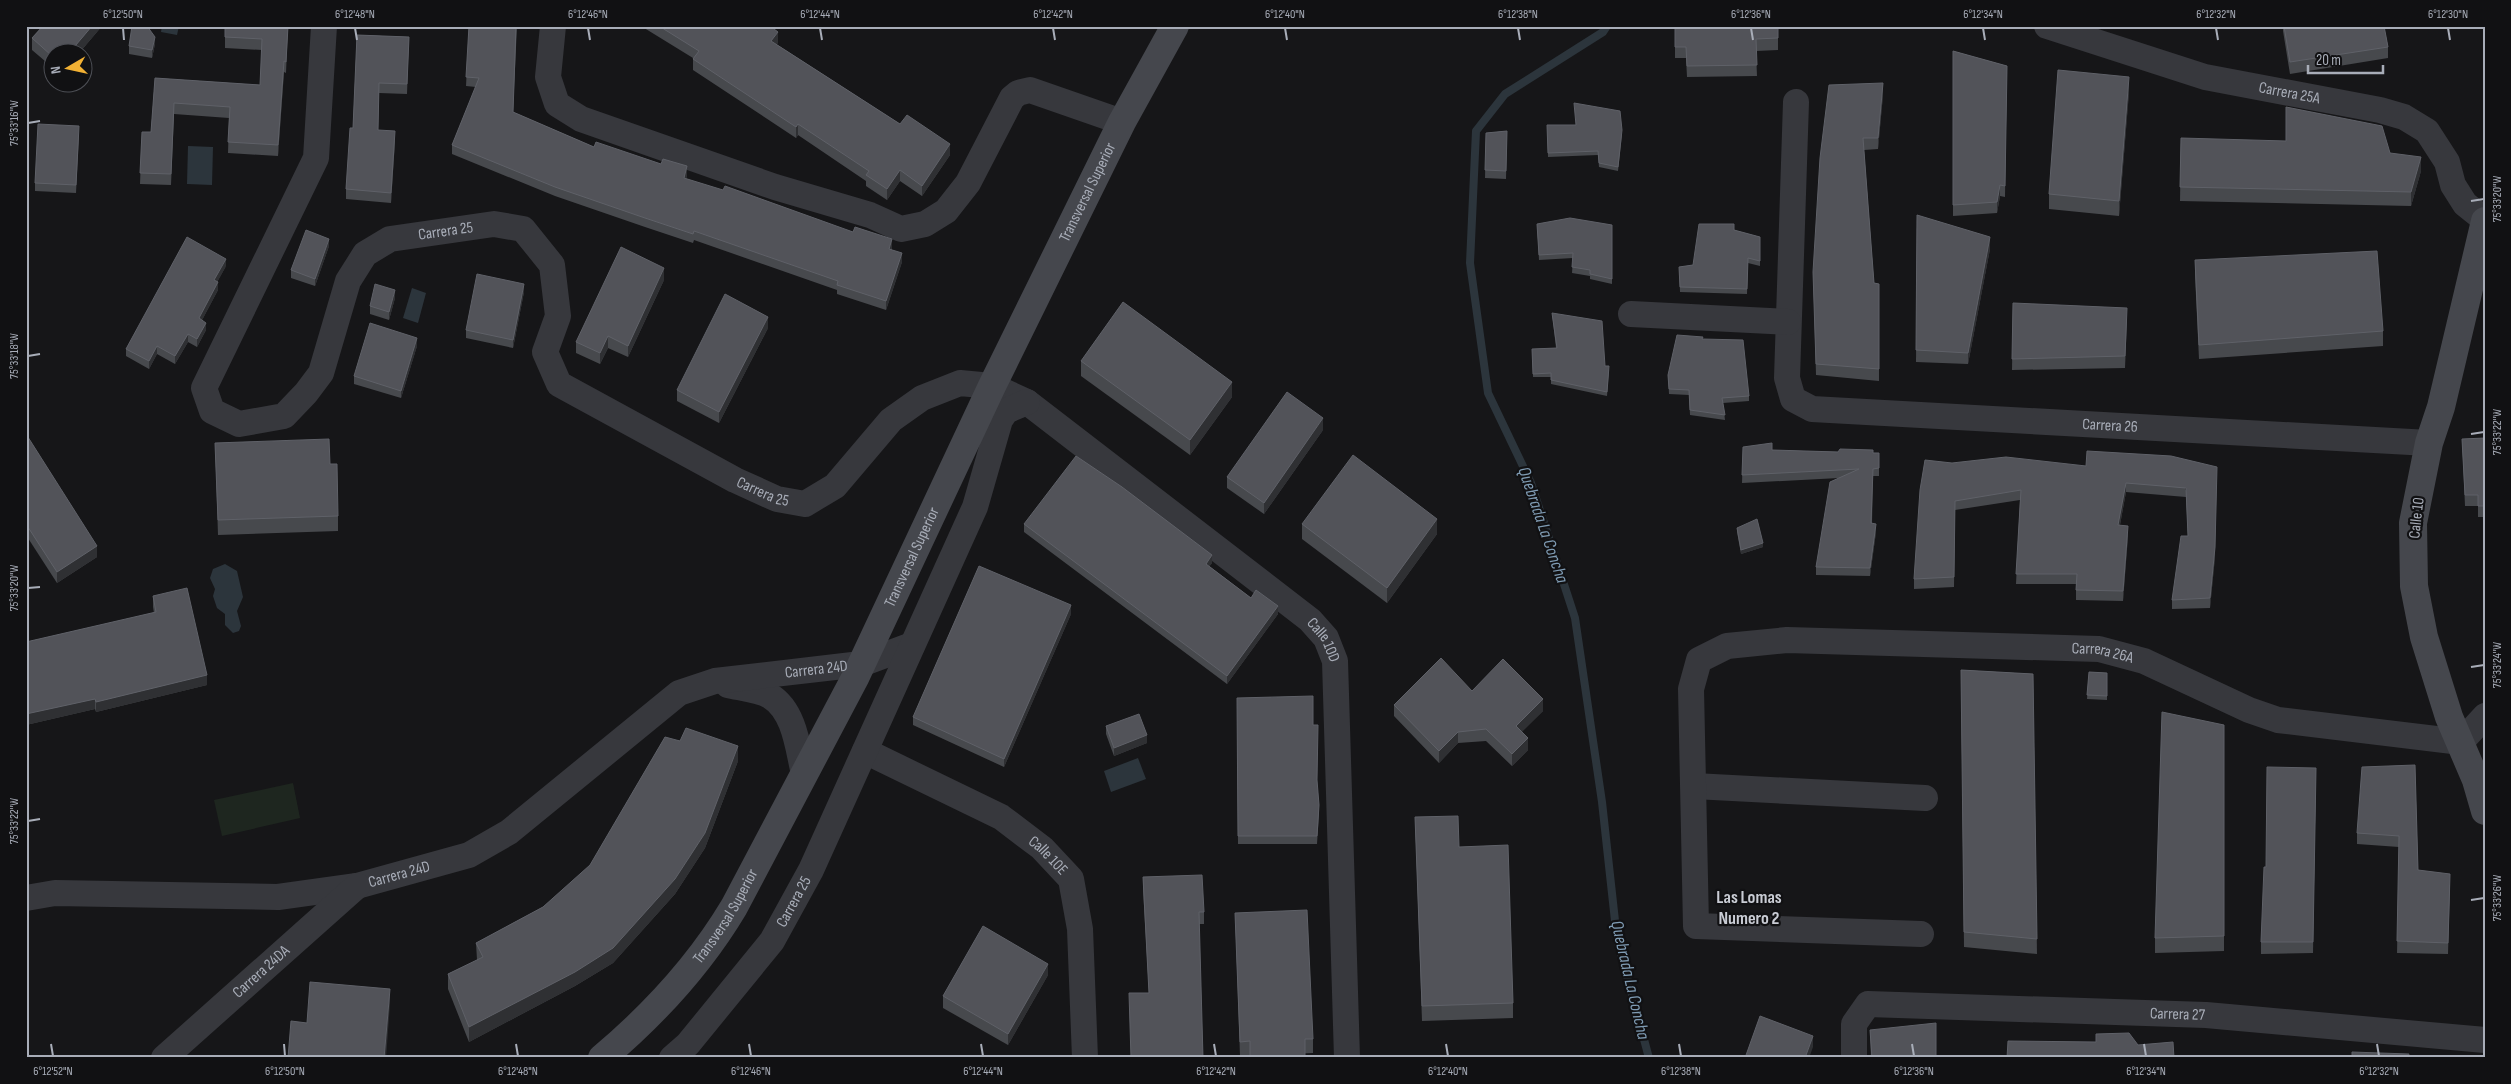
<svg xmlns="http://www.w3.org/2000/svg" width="2511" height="1084" viewBox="0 0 2511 1084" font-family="'Sofia Sans Condensed',sans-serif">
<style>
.green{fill:#1e261f}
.water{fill:#2c353c}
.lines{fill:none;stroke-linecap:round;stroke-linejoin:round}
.stream{stroke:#2c353c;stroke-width:8}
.street{stroke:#37383d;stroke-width:26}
.secondary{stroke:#45474d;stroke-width:28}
.wall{fill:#47494d}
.shaded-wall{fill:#2f3033}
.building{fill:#525359;stroke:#5f6168}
.ticks{fill:none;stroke:#a8adb8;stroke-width:2}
.labels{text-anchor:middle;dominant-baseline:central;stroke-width:4.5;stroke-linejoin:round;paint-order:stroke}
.street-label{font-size:16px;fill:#a8adb8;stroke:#111113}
.water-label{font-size:18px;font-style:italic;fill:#7f9bb3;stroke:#111113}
.neighbourhood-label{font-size:18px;font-weight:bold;fill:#c9ccd4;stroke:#111113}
.neatline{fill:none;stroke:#a8adb8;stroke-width:2}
.ticks-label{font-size:12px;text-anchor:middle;fill:#a8adb8}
</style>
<rect width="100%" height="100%" fill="#161618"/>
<polygon class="green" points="293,783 300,818 222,836 214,800"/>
<g class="water">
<polygon points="162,26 179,26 177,35 161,32"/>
<polygon points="188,146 213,147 212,185 187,184"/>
<polygon points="412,288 426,293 418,323 403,318"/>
<polygon points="225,564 237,571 243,597 237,611 241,626 239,631 233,633 225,625 225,614 217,608 213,596 215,589 210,578 213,569"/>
<polygon points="1138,758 1146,779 1111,792 1104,771"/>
</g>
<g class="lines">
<polyline class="stream" points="1607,26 1603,32 1505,94 1476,131 1470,263 1488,393 1531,483 1575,618 1602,802 1617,939 1649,1058"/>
<g class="street">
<path id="s1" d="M324,26L316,158L204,388L212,411L239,424L284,416L306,393L321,373L348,281L365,254L390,239L494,224L523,229L552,265L558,316L545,352L559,384L735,480L777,499L805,504L835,486L891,420L922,398L960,383L992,386L1027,402L1310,620L1326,638L1335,661L1347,1058"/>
<polyline points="553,26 548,77 557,104 581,119 775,187 870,215 901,229 925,224 946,211 968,183 1012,98 1018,93 1030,90 1122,122"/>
<path id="s2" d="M2047,26L2205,77L2380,110L2404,117L2427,131L2447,162L2453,185L2465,204L2485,220"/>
<path id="s3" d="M1796,102L1787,378L1793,399L1812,409L2429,443"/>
<polyline points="1631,314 1788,322"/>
<path d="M728,685C741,688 759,690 770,696C795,711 798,749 804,774"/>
<path id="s4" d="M865,751L1001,817L1042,848L1071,879L1080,929L1085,1058"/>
<polyline points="1694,786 1925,798"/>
<path id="s5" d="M26,898L55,893L278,897L357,886L469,855L509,832L679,693L715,681L861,664L912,645"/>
<path id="s6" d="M1921,934L1696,926L1691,689L1699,660L1727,646L1787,640L2099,649L2144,661L2249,710L2278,720L2461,742L2485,716"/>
<path id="s7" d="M164,1058L357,886"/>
<path id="s8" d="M672,1058L688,1044L772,941L811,870L975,507L1000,420L1006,411L1027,402"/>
<path id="s9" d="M1854,1058V1024L1868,1004L2206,1015L2485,1040"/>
</g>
<g class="secondary">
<polyline points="2485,221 2441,407 2429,443 2413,523 2414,586 2424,637 2449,717 2476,780 2485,811"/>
<path id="s10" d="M602,1058C653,1015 700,964 734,907L855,678L992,386L1122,122L1175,26"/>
</g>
</g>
<g class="wall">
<polygon points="39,26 102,26 80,52 52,52 52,67 32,50 32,38 40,29 39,28"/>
<polygon points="225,26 288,26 286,73 284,72 278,156 228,153 229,118 174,114 171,185 140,184 142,132 151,132 155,78 260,85 262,50 225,48"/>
<polygon points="469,26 517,26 513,112 594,147 687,175 686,179 892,248 892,250 902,262 886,310 837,294 837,290 694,240 693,243 645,227 555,196 452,154 452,145 476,87 466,86"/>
<polygon points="641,26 770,26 778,43 776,44 900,124 950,155 922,196 900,181 887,200 866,186 866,181 798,135 796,138 693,70 693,58"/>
<polygon points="1675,26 1778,26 1778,50 1756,51 1757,76 1687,77 1686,58 1675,58"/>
<polygon points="2283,26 2384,26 2388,47 2388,58 2290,74 2283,31"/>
<polygon points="357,35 409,37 407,94 379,93 378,130 395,141 391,203 346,199 346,189 353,128"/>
<polygon points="155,44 152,58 129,54 129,46"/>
<polygon points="1953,51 2007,66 2005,197 2000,196 1997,213 1953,216"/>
<polygon points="1883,83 1883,95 1878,149 1864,150 1874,283 1879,284 1879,381 1816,375 1813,272"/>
<polygon points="2129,92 2119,216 2049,209 2049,194"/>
<polygon points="1547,125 1622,134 1618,171 1599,167 1598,155 1548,157"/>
<polygon points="1507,131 1506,179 1485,178 1486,133"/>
<polygon points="79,134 76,193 35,191 35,183"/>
<polygon points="2181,138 2390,153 2421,171 2411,206 2180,201"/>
<polygon points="1917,215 1990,249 1968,364 1916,362"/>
<polygon points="1537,224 1612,225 1612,284 1590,279 1590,276 1572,273 1573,258 1539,260"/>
<polygon points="1734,230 1760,237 1760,266 1748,263 1747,294 1680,292 1679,267 1693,265"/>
<polygon points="329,246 315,286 291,278 291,270"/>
<polygon points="2195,260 2383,331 2383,346 2199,359 2195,275"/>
<polygon points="226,266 217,282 218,290 202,320 206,330 197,347 188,342 175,364 157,354 149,369 126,356 126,349"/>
<polygon points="664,280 628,357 608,348 600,364 576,353 576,342"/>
<polygon points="524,292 513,348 466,338 466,330"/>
<polygon points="395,298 389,320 370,314 370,306"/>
<polygon points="2013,303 2127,319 2125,368 2012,370"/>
<polygon points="1552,313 1609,370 1607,396 1551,384 1551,377 1533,377 1532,349 1556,348"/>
<polygon points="768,328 719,423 677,401 677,390"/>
<polygon points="1702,339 1749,396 1749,401 1723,403 1725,420 1690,415 1689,395 1669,394 1668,375"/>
<polygon points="417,346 401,398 354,384 354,376"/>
<polygon points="1081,361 1232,397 1190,455 1081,376"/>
<polygon points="1323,430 1264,514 1227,488 1227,477"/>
<polygon points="26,434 97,557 57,583 26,535"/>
<polygon points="2485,438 2485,517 2478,517 2478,506 2465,506 2462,439"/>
<polygon points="215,443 330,464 338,516 338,531 218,535"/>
<polygon points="1743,447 1772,450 1879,453 1879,476 1873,476 1872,524 1876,532 1870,576 1816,575 1816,567 1839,478 1742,483"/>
<polygon points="2171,456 2215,557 2210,608 2172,609 2172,600 2188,536 2186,497 2126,492 2120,525 2128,536 2123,601 2076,600 2076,584 2016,584 2020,500 1955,510 1954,587 1914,589 1914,579 1952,463 2086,466"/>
<polygon points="1024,524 1212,563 1209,566 1251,598 1278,614 1227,684 1024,532"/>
<polygon points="1302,524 1437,534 1387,603 1302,539"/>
<polygon points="1737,528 1763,547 1741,554 1737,532"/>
<polygon points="153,596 207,685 96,712 95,709 26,725 26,642 154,613 153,607"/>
<polygon points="1071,614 1004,767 913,725 913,717"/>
<polygon points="1961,670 2033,674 2037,954 1964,947"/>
<polygon points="2089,672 2107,673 2107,700 2087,699"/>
<polygon points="1472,691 1543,711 1521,732 1528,750 1512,766 1486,741 1458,743 1439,763 1394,716 1394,705"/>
<polygon points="1237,698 1313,725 1319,813 1317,844 1238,844"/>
<polygon points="2224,725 2224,951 2155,953 2155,938"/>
<polygon points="1106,726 1147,743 1114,756 1106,734"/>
<polygon points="738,761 705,848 675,894 613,963 575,986 469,1042 448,989 448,974 477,960 476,943 543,907"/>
<polygon points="2415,765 2418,870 2450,885 2448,954 2397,953 2399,847 2357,844 2357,833"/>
<polygon points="2316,768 2313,953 2261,954 2261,942 2266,867"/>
<polygon points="1415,817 1459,847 1513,1003 1513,1018 1422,1021"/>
<polygon points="1143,877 1204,912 1204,924 1199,924 1203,1058 1149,993 1143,889"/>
<polygon points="1235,913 1313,1039 1313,1053 1240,1056"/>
<polygon points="1048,975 1008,1045 943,1008 943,996"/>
<polygon points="1870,1030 1936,1058 1871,1058"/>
</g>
<g class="shaded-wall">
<polygon points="92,26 102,26 80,52 70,52"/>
<polygon points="778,32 778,43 771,52 771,41"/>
<polygon points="155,37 155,44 152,58 152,50"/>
<polygon points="284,61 284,72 278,156 278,145"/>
<polygon points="2129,77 2129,92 2119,216 2119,201"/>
<polygon points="1883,83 1883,95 1878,149 1878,138"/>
<polygon points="798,124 798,135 796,138 796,127"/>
<polygon points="395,131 395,141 391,203 391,193"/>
<polygon points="950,144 950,155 922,196 922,186"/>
<polygon points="2421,157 2421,171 2411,206 2411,192"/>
<polygon points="687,166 687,175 684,187 684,178"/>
<polygon points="900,170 900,181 887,200 887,189"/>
<polygon points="2000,185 2000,196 1997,213 1997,202"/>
<polygon points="1990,237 1990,249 1968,364 1968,353"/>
<polygon points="329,239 329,246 315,286 315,279"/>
<polygon points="892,239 892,248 889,258 889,249"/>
<polygon points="902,253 902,262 886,310 886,301"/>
<polygon points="226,259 226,266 214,288 214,280"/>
<polygon points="664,268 664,280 628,357 628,346"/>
<polygon points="218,282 218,290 199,326 199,318"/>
<polygon points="524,284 524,292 513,348 513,340"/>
<polygon points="395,290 395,298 389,320 389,312"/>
<polygon points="768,317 768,328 719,423 719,412"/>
<polygon points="206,323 206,330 197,347 197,339"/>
<polygon points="188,334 188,342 175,364 175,356"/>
<polygon points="608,336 608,348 600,364 600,353"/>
<polygon points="417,338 417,346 401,398 401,391"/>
<polygon points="157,346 157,354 149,369 149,361"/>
<polygon points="1232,382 1232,397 1190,455 1190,440"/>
<polygon points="1323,418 1323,430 1264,514 1264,503"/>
<polygon points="2217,477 2215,557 2210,608 2210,598"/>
<polygon points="2126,483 2126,492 2118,535 2118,525"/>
<polygon points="1437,519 1437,534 1387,603 1387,588"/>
<polygon points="1876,524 1876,532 1870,576 1870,568"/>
<polygon points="2128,526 2128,536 2123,601 2123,591"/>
<polygon points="1763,543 1763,547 1741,554 1741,550"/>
<polygon points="97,546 97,557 57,583 57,572"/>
<polygon points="1212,555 1212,563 1206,571 1206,564"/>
<polygon points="1071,605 1071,614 1004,767 1004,759"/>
<polygon points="1278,606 1278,614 1227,684 1227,676"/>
<polygon points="207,675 207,685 96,712 96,702"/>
<polygon points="95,699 95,709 26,725 26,714"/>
<polygon points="1543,699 1543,711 1516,738 1516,726"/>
<polygon points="1458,732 1458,743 1439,763 1439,751"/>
<polygon points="1147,735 1147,743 1114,756 1114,748"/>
<polygon points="1528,738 1528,750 1512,766 1512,754"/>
<polygon points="738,746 738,761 705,848 675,894 613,963 575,986 469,1042 469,1027"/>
<polygon points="1048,964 1048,975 1008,1045 1008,1034"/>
<polygon points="390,989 390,1004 386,1058 384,1058"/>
<polygon points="1813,1036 1813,1047 1809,1058 1805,1058"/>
</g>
<g class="building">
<polygon points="43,26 92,26 70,52 52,52 52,56 32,38"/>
<polygon points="132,26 147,26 155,37 152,50 129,46"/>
<polygon points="225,26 288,26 286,62 284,61 278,145 228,142 230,107 174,103 171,174 140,173 142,132 151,132 155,78 260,85 262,39 225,37"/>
<polygon points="469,26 516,26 513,112 594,147 596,142 661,164 663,159 687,166 684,178 723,190 725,186 853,232 855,227 892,239 889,249 902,253 886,301 837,285 838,281 694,231 693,234 645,218 555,187 452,145 479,78 466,77"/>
<polygon points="659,26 770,26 778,32 771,41 900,124 907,115 950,144 922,186 900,170 887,189 866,175 869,171 798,124 796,127 693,59 699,51"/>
<polygon points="1675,26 1778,26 1778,38 1756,39 1757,65 1687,66 1686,47 1675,47"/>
<polygon points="2284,26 2384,26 2388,47 2290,62"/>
<polygon points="357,35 409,37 407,84 379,83 378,130 395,131 391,193 346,189 350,128 353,128"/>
<polygon points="1953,51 2007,66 2005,186 2000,185 1997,202 1953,205"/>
<polygon points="2058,70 2129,77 2119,201 2049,194"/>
<polygon points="1883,83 1878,138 1863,138 1874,283 1879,284 1879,369 1816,364 1813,272 1820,158 1829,85"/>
<polygon points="1574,103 1620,111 1622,130 1618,167 1599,163 1598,151 1548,153 1547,125 1576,125"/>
<polygon points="2286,107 2382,126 2390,153 2421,157 2411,192 2180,187 2181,138 2286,141"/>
<polygon points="38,124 79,126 76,185 35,183"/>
<polygon points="1507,131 1506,171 1485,170 1486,133"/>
<polygon points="1917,215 1990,237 1968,353 1916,350"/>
<polygon points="1570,218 1612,225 1612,279 1590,274 1590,270 1572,267 1573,253 1539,255 1537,224"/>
<polygon points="1699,224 1734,224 1734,230 1760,237 1760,261 1748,258 1747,289 1680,287 1679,267 1693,265"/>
<polygon points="306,230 329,239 315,279 291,270"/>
<polygon points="187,237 226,259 214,280 218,282 199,318 206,323 197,339 188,334 175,356 157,346 149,361 126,349"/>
<polygon points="621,247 664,268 628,346 608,336 600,353 576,342"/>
<polygon points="2377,251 2383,331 2199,345 2195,260"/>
<polygon points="477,274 524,284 513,340 466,330"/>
<polygon points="375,284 395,290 389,312 370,306"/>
<polygon points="725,294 768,317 719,412 677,390"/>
<polygon points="1123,302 1232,382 1190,440 1081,361"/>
<polygon points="2013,303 2127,308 2125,356 2012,359"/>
<polygon points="1552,313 1602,321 1605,366 1609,366 1607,392 1551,380 1551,373 1533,374 1532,349 1557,348"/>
<polygon points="370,323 417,338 401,391 354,376"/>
<polygon points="1677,335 1703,337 1702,339 1743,340 1749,396 1722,398 1725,415 1690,410 1689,390 1669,389 1668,375"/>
<polygon points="1287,392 1323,418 1264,503 1227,477"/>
<polygon points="26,434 97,546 57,572 26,524"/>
<polygon points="2485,438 2485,506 2478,506 2478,495 2465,495 2462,439"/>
<polygon points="329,439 330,464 337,464 338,516 218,520 215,443"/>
<polygon points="1772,443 1772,450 1838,452 1840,449 1873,450 1873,453 1879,453 1879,468 1873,469 1871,523 1876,524 1870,568 1816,567 1830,482 1859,469 1742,475 1743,447"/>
<polygon points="2087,451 2171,456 2217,467 2215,547 2210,598 2172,600 2181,536 2188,536 2186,488 2126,483 2118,525 2128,526 2123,591 2076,590 2077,574 2016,574 2021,490 1955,501 1954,577 1914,579 1920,490 1925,460 1952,463 2006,457 2086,466"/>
<polygon points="1353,455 1437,519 1387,588 1302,524"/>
<polygon points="1076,456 1122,487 1212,555 1206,564 1251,598 1256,590 1278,606 1227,676 1024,524"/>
<polygon points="1757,519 1763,543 1741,550 1737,528"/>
<polygon points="979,566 1071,605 1004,759 913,717"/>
<polygon points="187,588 207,675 96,702 95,699 26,714 26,642 156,612 153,596"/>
<polygon points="1441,658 1472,691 1503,659 1543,699 1516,726 1528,738 1512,754 1486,729 1458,732 1439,751 1394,705"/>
<polygon points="1961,670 2033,674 2037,939 1964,932"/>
<polygon points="2089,672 2107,673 2107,696 2087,695"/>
<polygon points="1313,696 1313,725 1318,725 1317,780 1319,805 1317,836 1238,836 1237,698"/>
<polygon points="2162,712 2224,725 2224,936 2155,938"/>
<polygon points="1139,714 1147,735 1114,748 1106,726"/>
<polygon points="686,728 738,746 705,833 675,879 613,948 575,972 469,1027 448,974 483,957 476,943 543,907 590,865 665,737 680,741"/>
<polygon points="2415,765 2418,870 2450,874 2448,943 2397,941 2399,836 2357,833 2362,767"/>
<polygon points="2267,767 2316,768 2313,942 2261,942 2264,867 2266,867"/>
<polygon points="1458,816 1459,847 1508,845 1513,1003 1422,1006 1415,817"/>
<polygon points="1202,875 1204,912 1199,912 1203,1058 1131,1058 1129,993 1149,993 1143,877"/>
<polygon points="1307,910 1313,1039 1305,1039 1305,1058 1250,1058 1250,1041 1240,1042 1235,913"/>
<polygon points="983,926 1048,964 1008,1034 943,996"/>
<polygon points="310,982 390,989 384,1058 288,1058 291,1021 307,1023"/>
<polygon points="1760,1016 1813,1036 1805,1058 1745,1058"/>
<polygon points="1936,1023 1936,1058 1872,1058 1870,1030"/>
<polygon points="2129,1033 2138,1045 2173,1042 2174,1058 2007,1058 2008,1041 2096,1042 2096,1034"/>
<polygon points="2352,1052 2409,1054 2408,1058 2352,1058"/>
<polygon points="215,1057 254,1058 214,1058"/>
</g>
<path class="ticks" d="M123,28L124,40M355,28L357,40M588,28L590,40M820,28L822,40M1053,28L1055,40M1285,28L1287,40M1518,28L1520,40M1751,28L1753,40M1983,28L1985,40M2216,28L2218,40M2448,28L2450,40M28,123L40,121M2471,201L2484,199M28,356L40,354M2471,434L2484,432M28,588L40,587M2471,667L2484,665M28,821L40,819M2471,900L2484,898M51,1044L53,1056M284,1044L285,1056M516,1044L518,1056M749,1044L751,1056M981,1044L983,1056M1214,1044L1216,1056M1446,1044L1448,1056M1679,1044L1681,1056M1912,1044L1914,1056M2144,1044L2146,1056M2377,1044L2379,1056"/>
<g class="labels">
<g class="street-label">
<text stroke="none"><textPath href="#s2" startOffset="252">Carrera 25A</textPath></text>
<text stroke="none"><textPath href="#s10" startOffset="999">Transversal Superior</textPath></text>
<text stroke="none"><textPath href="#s1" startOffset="758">Carrera 25</textPath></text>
<text stroke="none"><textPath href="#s3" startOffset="618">Carrera 26</textPath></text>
<text stroke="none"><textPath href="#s1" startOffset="1238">Carrera 25</textPath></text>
<text transform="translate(2417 518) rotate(-84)">Calle 10</text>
<text stroke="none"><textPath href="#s10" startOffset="594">Transversal Superior</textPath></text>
<text stroke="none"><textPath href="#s1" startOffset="1935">Calle 10D</textPath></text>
<text stroke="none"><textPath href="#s6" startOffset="900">Carrera 26A</textPath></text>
<text stroke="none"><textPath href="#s5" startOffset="854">Carrera 24D</textPath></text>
<text stroke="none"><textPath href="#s4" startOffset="212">Calle 10E</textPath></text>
<text stroke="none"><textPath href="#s5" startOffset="376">Carrera 24D</textPath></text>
<text stroke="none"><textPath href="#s8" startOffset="199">Carrera 25</textPath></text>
<text stroke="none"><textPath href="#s10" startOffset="189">Transversal Superior</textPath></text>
<text stroke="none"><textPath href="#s7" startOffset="130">Carrera 24DA</textPath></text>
<text stroke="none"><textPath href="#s9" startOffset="368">Carrera 27</textPath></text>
</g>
<g class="water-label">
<text transform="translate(1543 525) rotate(71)">Quebrada La Concha</text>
<text transform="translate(1630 980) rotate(77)">Quebrada La Concha</text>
</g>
<g class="neighbourhood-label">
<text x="1749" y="897">Las Lomas<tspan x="1749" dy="21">Numero 2</tspan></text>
</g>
</g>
<rect width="2511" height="1084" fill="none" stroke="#111113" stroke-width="55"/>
<g transform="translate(68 68) rotate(261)"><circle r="24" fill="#111113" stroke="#4d4f55"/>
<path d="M0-4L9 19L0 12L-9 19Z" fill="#f2b134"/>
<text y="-8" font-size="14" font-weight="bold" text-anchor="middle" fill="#a8adb8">N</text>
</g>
<path d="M2308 65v8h75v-8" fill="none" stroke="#a8adb8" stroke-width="2.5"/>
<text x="2316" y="65" font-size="15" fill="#a8adb8" stroke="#111113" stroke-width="4" paint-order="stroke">20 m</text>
<rect x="28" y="28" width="2456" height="1028" class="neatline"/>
<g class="ticks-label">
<text x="123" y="18">6°12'50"N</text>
<text x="355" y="18">6°12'48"N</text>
<text x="588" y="18">6°12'46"N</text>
<text x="820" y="18">6°12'44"N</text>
<text x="1053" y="18">6°12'42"N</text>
<text x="1285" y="18">6°12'40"N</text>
<text x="1518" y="18">6°12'38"N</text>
<text x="1751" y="18">6°12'36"N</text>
<text x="1983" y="18">6°12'34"N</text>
<text x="2216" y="18">6°12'32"N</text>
<text x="2448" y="18">6°12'30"N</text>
<text transform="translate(14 123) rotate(-90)" y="4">75°33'16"W</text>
<text transform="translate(2497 199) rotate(-90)" y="4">75°33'20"W</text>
<text transform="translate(14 356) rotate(-90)" y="4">75°33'18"W</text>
<text transform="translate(2497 432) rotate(-90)" y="4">75°33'22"W</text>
<text transform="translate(14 588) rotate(-90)" y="4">75°33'20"W</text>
<text transform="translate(2497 665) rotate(-90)" y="4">75°33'24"W</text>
<text transform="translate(14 821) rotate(-90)" y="4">75°33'22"W</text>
<text transform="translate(2497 898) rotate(-90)" y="4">75°33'26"W</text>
<text x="53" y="1075">6°12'52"N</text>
<text x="285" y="1075">6°12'50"N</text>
<text x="518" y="1075">6°12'48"N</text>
<text x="751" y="1075">6°12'46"N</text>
<text x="983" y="1075">6°12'44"N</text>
<text x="1216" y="1075">6°12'42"N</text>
<text x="1448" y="1075">6°12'40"N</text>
<text x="1681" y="1075">6°12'38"N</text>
<text x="1914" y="1075">6°12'36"N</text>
<text x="2146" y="1075">6°12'34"N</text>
<text x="2379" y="1075">6°12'32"N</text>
</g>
</svg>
